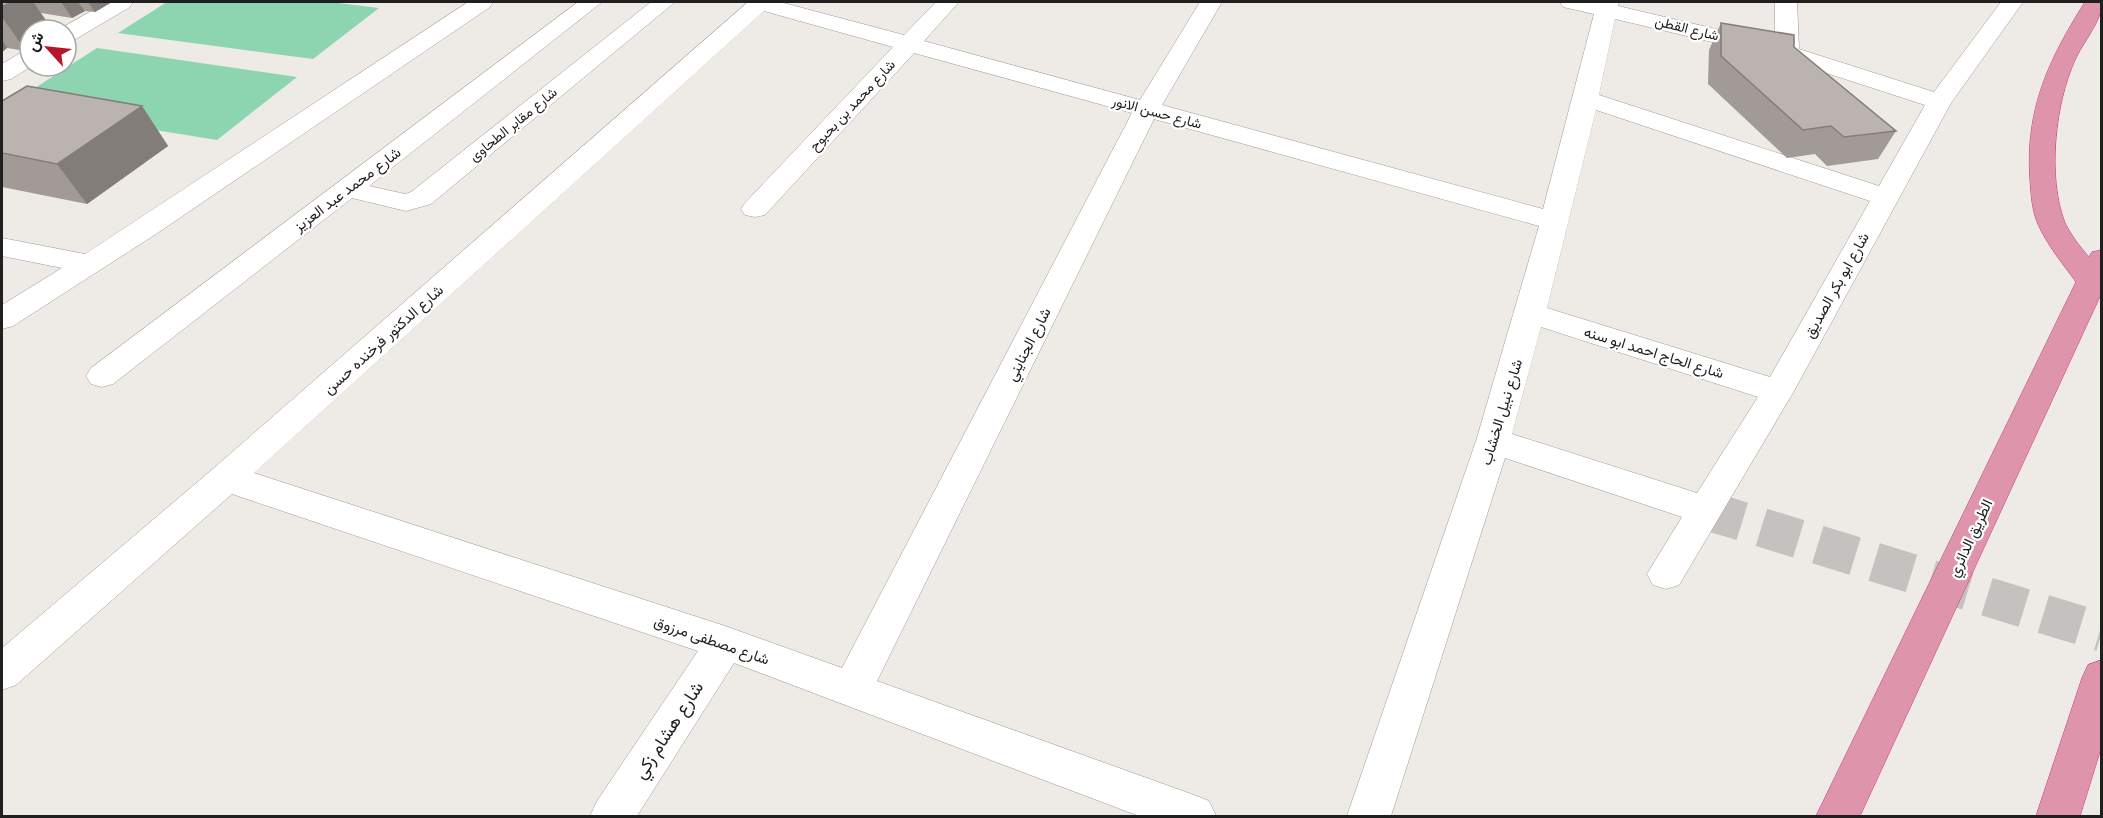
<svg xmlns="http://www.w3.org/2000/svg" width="2103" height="818" viewBox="0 0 2103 818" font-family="'Archivo Narrow',Vazirmatn,sans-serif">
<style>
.pitch{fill:#8cd5b0}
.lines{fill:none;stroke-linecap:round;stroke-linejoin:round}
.minor-tunnel{stroke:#c5c1be;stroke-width:39;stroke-dasharray:39 20;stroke-linecap:butt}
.minor-casing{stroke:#9c9c9c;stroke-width:1}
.motorway-casing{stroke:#c8377a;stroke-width:1}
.minor{fill:#fff;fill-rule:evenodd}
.motorway{fill:#de95ac;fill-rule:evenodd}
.wall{fill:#a19a96}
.shaded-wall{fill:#837d7a}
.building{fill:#bbb3af;stroke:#837d7a;stroke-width:1.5}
.labels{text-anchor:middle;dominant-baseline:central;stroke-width:4.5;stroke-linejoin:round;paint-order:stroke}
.far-street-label{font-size:14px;fill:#1f1f1f;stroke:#fff}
.street-label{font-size:15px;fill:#1f1f1f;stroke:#fff}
.near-street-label{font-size:18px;fill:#1f1f1f;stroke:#fff}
</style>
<rect width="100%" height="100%" fill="#eeeae6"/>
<g class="pitch">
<polygon points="167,2 330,2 379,8 313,59 118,33"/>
<polygon points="97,48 297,77 217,140 7,106"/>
</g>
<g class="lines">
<polyline class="minor-tunnel" points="1705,510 2102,632"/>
<defs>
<g id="minor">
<polygon points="107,2 133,2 130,7 74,40 66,42 66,30 58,30"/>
<polygon points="468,2 493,2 490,7 156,234 13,326 2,329 2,305 62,268 2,256 2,238 85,254"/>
<polygon points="578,2 602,2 369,186 405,194 411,192 651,2 675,2 431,204 406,211 352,198 113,384 102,387 91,384 86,376 91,368"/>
<path d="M748,2H780L904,35L936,2H959L924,41L1140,100L1200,2H1222L1162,105L1543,209L1594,14L1563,7L1560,2H1619L1618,6L1775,43V2H1797L1799,49L1934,92L2001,2H2023L1951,103L1794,391L1679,585L1666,589L1653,585L1647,574L1682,517L1505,458L1391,816H1347L1476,441L1539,226L1154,119L877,681L1194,795L1209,801L1216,816H1139L734,663L637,816H590L597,801L698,651L232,494L16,685L2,690V648L214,468ZM764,11L893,47L745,203L741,209L745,215L755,217L765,215L914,53L1132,113L842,668L725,626L254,473ZM1615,19L1780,58L1925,105L1879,186L1599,95ZM1596,110L1870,201L1770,377L1547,308ZM1541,327L1758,397L1697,493L1512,434Z"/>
<polygon points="30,50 30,66 32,66 11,79 2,81 2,64 22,52"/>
</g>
<g id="motorway">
<path d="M2085,2H2102C2102,21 2083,42 2075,60C2055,104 2047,177 2065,223C2071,235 2080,247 2089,257L2092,252L2102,250V292L1860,816H1816L2076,282C2063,264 2047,245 2038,224C2032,211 2031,194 2030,179C2025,109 2049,59 2085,2Z"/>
<polygon points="2102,660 2102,745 2080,816 2036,816 2082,678 2088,665"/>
</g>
</defs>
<use href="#minor" class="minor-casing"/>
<use href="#motorway" class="motorway-casing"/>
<use href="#minor" class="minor"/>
<use href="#motorway" class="motorway"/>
</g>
<g class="wall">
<polygon points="11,2 112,2 95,12 85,11 72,18 41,13 52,29 30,30 26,51 7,48 2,52 2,7"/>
<polygon points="1721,23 1794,47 1896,131 1878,159 1827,166 1815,154 1787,158 1708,84 1709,50"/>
<polygon points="2,101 142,106 168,146 87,204 2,187"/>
</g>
<g class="shaded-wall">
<polygon points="11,2 33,2 52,29 49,30 30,30 30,49 26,51 2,17 2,7"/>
<polygon points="61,2 78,2 85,11 72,18"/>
<polygon points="88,2 112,2 95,12"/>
<polygon points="2,40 7,48 2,52"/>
<polygon points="142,106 168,146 87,204 57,164"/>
</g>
<g class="building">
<polygon points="2,2 11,2 2,7"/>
<polygon points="1721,23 1794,35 1794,47 1896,131 1844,137 1831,126 1803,130 1721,56"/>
<polygon points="27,86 142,106 57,164 2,153 2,101"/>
</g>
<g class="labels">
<g class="far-street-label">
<text transform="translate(1687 28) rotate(14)">شارع القطن</text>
<text transform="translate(852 105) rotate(-47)">شارع محمد بن بحبوح</text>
<text transform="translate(1157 112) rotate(15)">شارع حسن الانور</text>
<text transform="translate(513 124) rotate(-39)">شارع مقابر الطحاوى</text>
</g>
<g class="street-label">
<text transform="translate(347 189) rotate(-37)">شارع محمد عبد العزيز</text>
<text transform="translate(1836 285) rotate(-61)">شارع ابو بكر الصديق</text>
<text transform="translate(383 339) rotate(-42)">شارع الدكتور فرخنده حسن</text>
<text transform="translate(1028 344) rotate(-63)">شارع الجنايني</text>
<text transform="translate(1654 352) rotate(17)">شارع الحاج احمد ابو سنه</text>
<text transform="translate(1501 412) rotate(-73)">شارع نبيل الخشاب</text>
<text transform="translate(1970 538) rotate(-65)">الطريق الدائري</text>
<text transform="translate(712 640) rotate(19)">شارع مصطفى مرزوق</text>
</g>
<g class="near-street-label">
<text transform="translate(668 730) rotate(-57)">شارع هشام زكي</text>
</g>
</g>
<rect width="2103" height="818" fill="none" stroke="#1f1f1f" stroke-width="6"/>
<g transform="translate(48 48) rotate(297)"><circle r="28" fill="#ffffff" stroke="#a5a5a5" stroke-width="1.5"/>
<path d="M0-4.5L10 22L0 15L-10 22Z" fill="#b81529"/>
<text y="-9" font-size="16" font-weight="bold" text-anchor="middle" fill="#1f1f1f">ش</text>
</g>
</svg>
